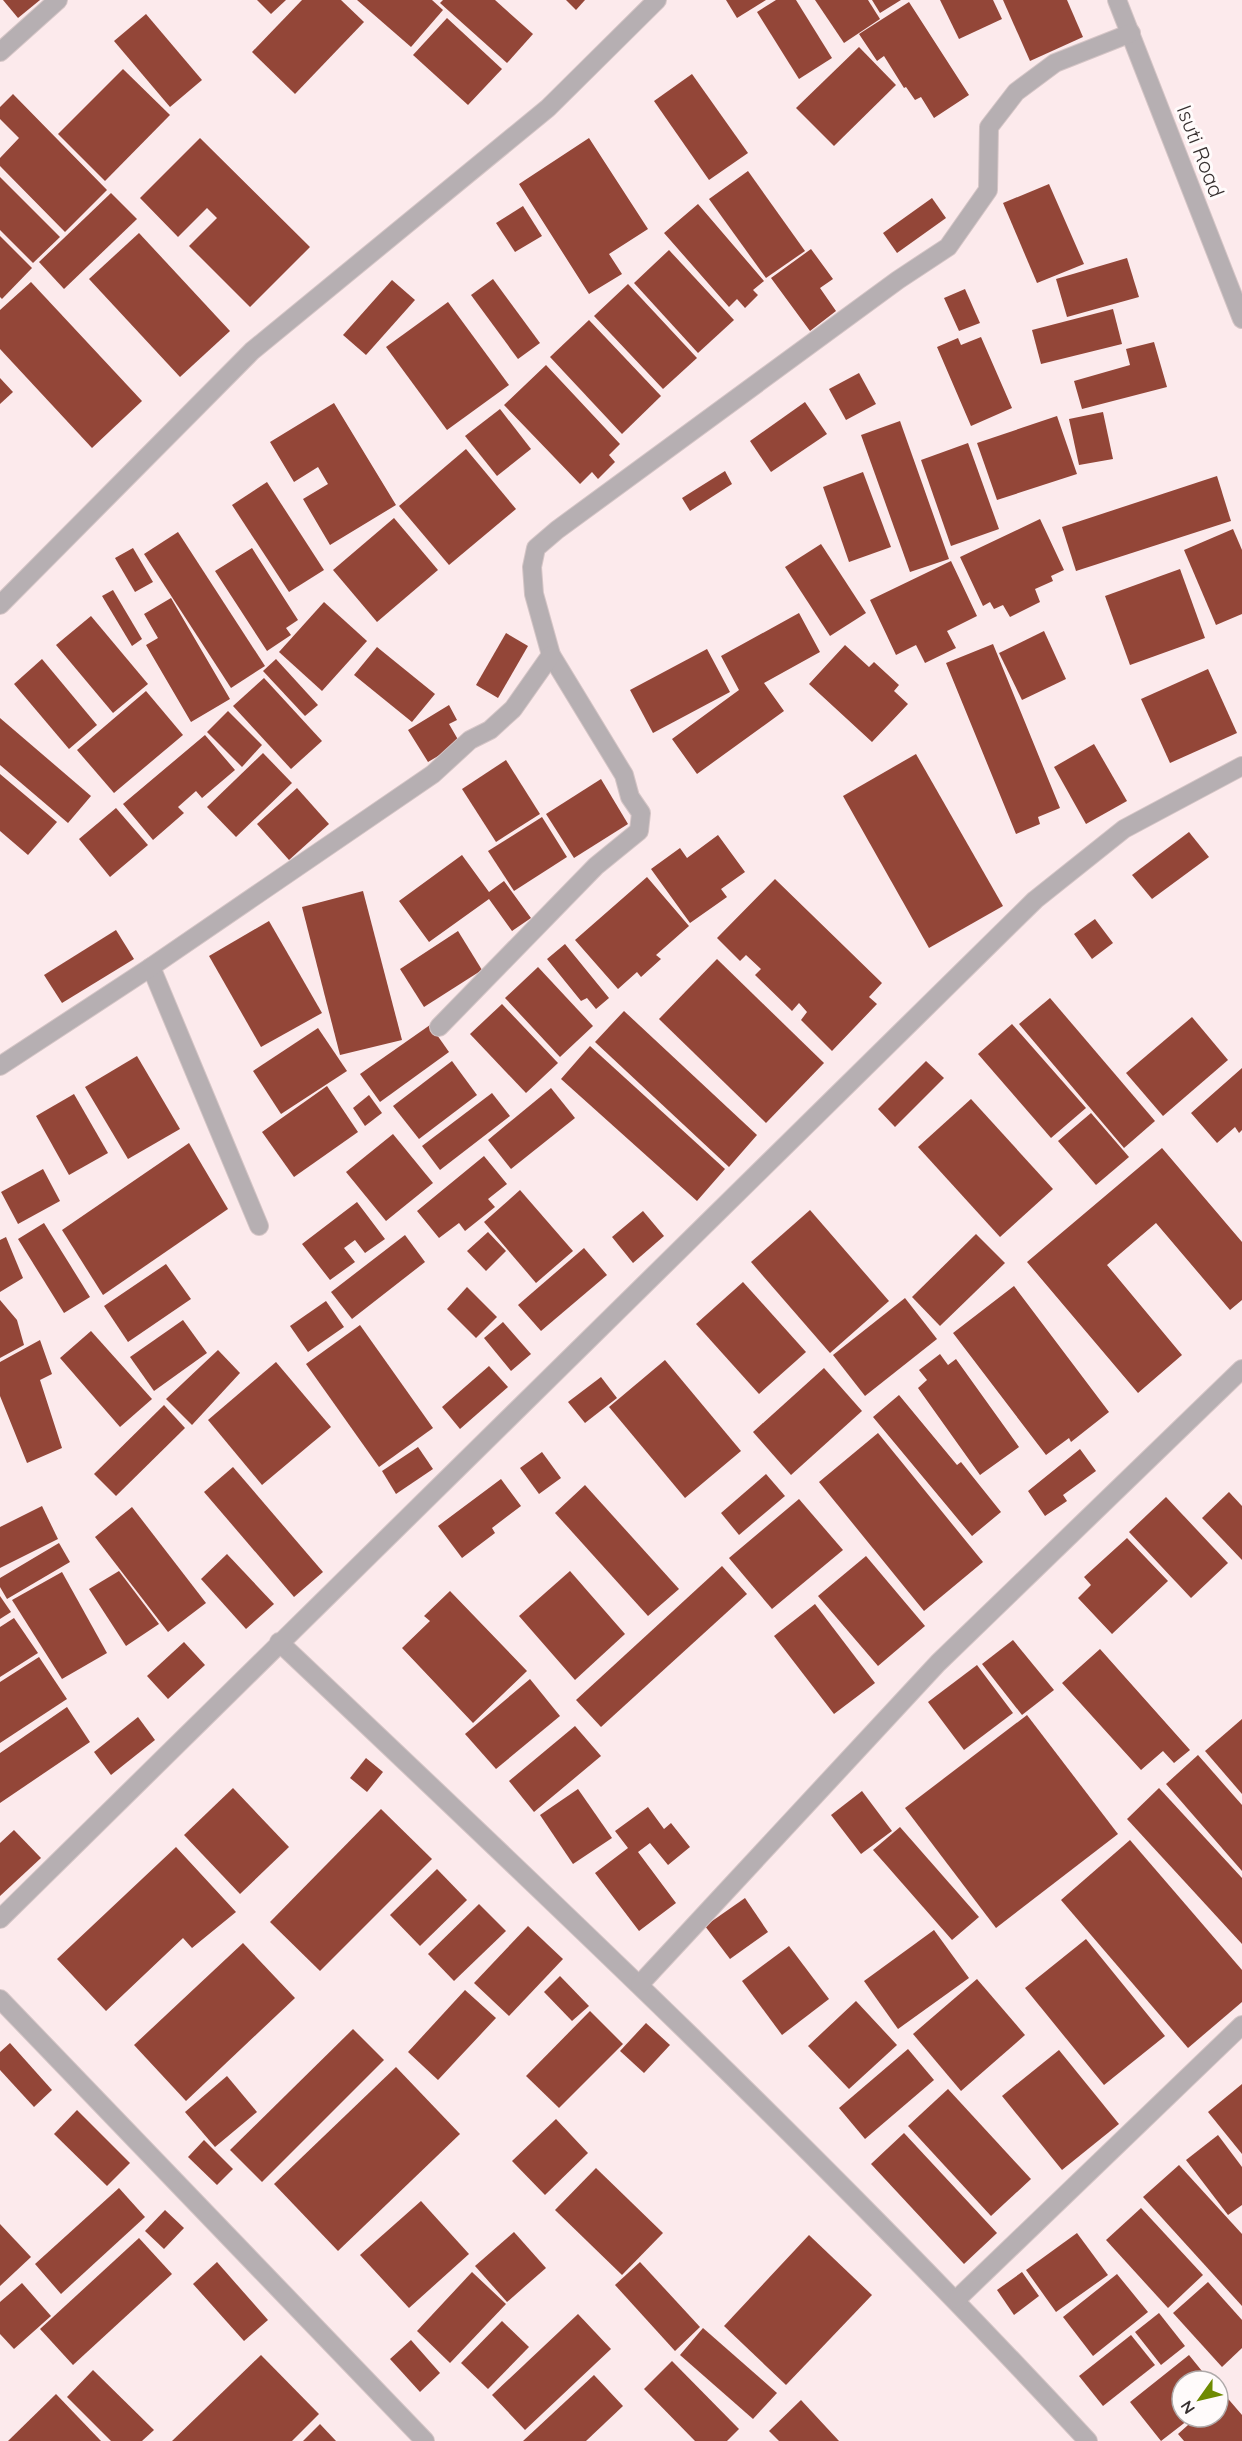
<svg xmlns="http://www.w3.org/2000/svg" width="1242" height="2441" viewBox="0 0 1242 2441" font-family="Quicksand,sans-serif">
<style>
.building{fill:#934638}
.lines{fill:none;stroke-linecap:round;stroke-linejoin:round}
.minor-casing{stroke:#d5c5c6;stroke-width:20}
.minor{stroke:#b6afb2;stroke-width:18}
.labels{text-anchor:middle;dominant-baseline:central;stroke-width:6;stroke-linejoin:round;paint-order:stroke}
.street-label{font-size:21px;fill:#373030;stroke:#fffbfb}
</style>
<rect width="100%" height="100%" fill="#fceaec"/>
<g class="building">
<polygon points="3,0 40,0 18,18"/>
<polygon points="257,0 286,0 271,14"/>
<polygon points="302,0 341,0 364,22 295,94 252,52"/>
<polygon points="357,0 432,0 443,10 411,47"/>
<polygon points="443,0 495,0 533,34 507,63 440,3"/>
<polygon points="566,0 585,0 576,10"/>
<polygon points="726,0 766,0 737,18"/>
<polygon points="776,0 796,0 832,58 799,79 757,12"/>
<polygon points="815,0 868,0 880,19 844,43"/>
<polygon points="872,0 901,0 880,13"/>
<polygon points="940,0 993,0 1002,19 959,39"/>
<polygon points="1003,0 1067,0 1083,37 1030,61"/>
<polygon points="909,2 969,95 934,118 921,97 915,100 906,87 904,88 884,56 877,61 859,34"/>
<polygon points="146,14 202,80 170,107 114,41"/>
<polygon points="447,18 502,69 468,105 413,55"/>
<polygon points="859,47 896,85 834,146 796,108"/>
<polygon points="123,69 170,115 105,181 58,134"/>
<polygon points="692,74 748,153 709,180 654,101"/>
<polygon points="13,94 107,190 65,232 0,166 0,158 19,138 0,119 0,107"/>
<polygon points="200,138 310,247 250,307 189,246 217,218 207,208 178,237 140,198"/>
<polygon points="589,138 648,229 609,254 622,274 589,294 519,184"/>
<polygon points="748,171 805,251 766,278 709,199"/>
<polygon points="0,177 60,237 33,263 0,230"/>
<polygon points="1049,184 1084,264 1037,283 1003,203"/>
<polygon points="111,193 137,219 64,289 39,262"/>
<polygon points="932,198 946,218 897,253 883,233"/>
<polygon points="698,204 764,281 753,290 758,295 745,308 737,299 729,307 664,233"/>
<polygon points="523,206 542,236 515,252 496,223"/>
<polygon points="139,233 230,331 180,377 89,279"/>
<polygon points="0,236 32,268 2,299 0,297"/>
<polygon points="811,249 833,279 820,288 836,311 810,331 771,278"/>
<polygon points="669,250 734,320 698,353 634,283"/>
<polygon points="1127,258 1139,297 1067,317 1056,279"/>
<polygon points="493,279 540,343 518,359 471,295"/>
<polygon points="392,280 415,300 366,355 343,335"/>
<polygon points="31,282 142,401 92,448 0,349 0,310"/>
<polygon points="628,284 697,358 663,389 594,316"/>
<polygon points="965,289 980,323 959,331 944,298"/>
<polygon points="448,302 509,385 447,430 386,347"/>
<polygon points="1113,309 1122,344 1041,364 1032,330"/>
<polygon points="589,320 661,396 622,434 550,357"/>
<polygon points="981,337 1012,408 971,426 937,347 958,338 961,345"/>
<polygon points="1154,342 1167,387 1082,409 1074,381 1130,365 1126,349"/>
<polygon points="546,365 620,444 609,455 615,462 598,479 592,472 580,484 504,405"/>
<polygon points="859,373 876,404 846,420 829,389"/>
<polygon points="0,378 13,392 0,404"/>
<polygon points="805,402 827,434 771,472 750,441"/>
<polygon points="334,403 396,505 330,545 303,499 328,484 318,467 294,482 270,442"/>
<polygon points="500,409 531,449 497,476 465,436"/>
<polygon points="1103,412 1113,459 1079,465 1069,419"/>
<polygon points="1057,416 1077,474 997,500 977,443"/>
<polygon points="900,421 949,559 910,572 861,435"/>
<polygon points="968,443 999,529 951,546 921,460"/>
<polygon points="466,449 516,509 449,565 399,506"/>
<polygon points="725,471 732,484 690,511 682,498"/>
<polygon points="863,472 891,547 849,562 823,487"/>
<polygon points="1217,476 1231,521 1076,571 1062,527"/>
<polygon points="267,482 324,570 289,592 232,505"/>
<polygon points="394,518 438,570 377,622 333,570"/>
<polygon points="1040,519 1064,570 1051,576 1053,581 1035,589 1040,602 1010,617 1003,605 994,609 990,602 983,606 960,557"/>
<polygon points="1233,529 1242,550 1242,614 1216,625 1184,550"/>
<polygon points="178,532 265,666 231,688 144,554"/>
<polygon points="821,544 866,613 830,636 785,567"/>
<polygon points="133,548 153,582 135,592 115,558"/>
<polygon points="252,548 298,620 286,628 291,635 267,651 215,571"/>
<polygon points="951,561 977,616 947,631 956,648 925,663 916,645 896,655 870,600"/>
<polygon points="1180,569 1205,638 1130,665 1105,596"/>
<polygon points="113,590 142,639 132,646 102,596"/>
<polygon points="171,598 230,699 191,722 146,645 158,638 144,614"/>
<polygon points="324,602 367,641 322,691 279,652"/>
<polygon points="799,613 820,652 764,683 784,711 697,774 672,739 739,690 721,656"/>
<polygon points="91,616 148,684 113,713 56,645"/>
<polygon points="1044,631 1066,679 1022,700 999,653"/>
<polygon points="506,633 528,646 498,698 476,685"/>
<polygon points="993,644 1060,808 1038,817 1040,824 1016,834 946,663"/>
<polygon points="845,645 869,667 874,662 899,685 894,691 908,704 872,742 809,684"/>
<polygon points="377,647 435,694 412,722 354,675"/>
<polygon points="707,649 730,692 653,733 630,690"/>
<polygon points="42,659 97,725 69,749 14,684"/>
<polygon points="276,659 318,705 305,716 263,671"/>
<polygon points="1208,669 1237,733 1170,763 1141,699"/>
<polygon points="264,678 322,741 291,769 233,706"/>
<polygon points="146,691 183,735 114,793 77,750"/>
<polygon points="449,705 457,720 449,724 460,743 428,762 408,730"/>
<polygon points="228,711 262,745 242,767 207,732"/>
<polygon points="0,718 91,796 68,823 0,765"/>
<polygon points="205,735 235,770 202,798 196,791 178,807 184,813 153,840 123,804"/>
<polygon points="1094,744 1127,801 1086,824 1054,767"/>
<polygon points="263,753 292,783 236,837 207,807"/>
<polygon points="916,754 1003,906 929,948 843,796"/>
<polygon points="506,760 540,814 496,842 462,789"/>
<polygon points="0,774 57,822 28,855 0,831"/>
<polygon points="601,779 628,824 574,858 546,814"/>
<polygon points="297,788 329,824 289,860 257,824"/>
<polygon points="116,808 148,845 110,877 79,839"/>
<polygon points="542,817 567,857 514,891 488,851"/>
<polygon points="1189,832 1209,857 1152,899 1132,875"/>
<polygon points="718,835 745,872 721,889 727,897 690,923 651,869 680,848 687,858"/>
<polygon points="462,855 489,892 504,881 531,918 512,931 489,899 429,942 399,901"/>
<polygon points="647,877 689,926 656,955 661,959 641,977 637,972 618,989 575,940"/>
<polygon points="775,879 882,983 869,997 877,1004 832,1051 801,1020 807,1012 799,1003 792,1011 755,975 761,969 746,955 740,961 717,938"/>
<polygon points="363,891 402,1040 340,1055 302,907"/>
<polygon points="1095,919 1113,943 1092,959 1074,934"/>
<polygon points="269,921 322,1013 261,1047 209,956"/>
<polygon points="116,930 134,959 62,1003 44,975"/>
<polygon points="458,931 482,970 424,1007 400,969"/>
<polygon points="565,944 609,998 596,1009 587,998 581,1001 547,959"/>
<polygon points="717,959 824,1063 766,1123 659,1019"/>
<polygon points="538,967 593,1026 560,1057 505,998"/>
<polygon points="1050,998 1155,1121 1124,1148 1019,1024"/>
<polygon points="502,1004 558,1063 526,1093 470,1034"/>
<polygon points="624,1011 757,1135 729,1167 595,1042"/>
<polygon points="1192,1017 1228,1060 1163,1116 1126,1073"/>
<polygon points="1012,1024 1086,1108 1051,1138 978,1054"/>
<polygon points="430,1025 449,1052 380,1102 360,1074"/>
<polygon points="318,1028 347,1071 281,1114 253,1071"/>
<polygon points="590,1046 725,1169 697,1201 561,1079"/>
<polygon points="137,1056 180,1129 128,1159 85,1087"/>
<polygon points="452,1061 477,1095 419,1139 393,1106"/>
<polygon points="926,1061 944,1078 895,1127 878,1109"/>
<polygon points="1242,1068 1242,1130 1239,1133 1235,1127 1217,1143 1191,1113"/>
<polygon points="327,1086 358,1132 294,1177 262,1132"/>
<polygon points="551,1088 575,1118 511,1169 488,1140"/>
<polygon points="492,1093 510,1116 440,1170 422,1146"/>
<polygon points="74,1094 108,1153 69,1175 36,1116"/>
<polygon points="369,1095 382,1113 365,1126 353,1108"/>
<polygon points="971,1099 1053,1189 1000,1237 918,1147"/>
<polygon points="1091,1113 1129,1157 1096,1185 1058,1141"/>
<polygon points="393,1134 433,1183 386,1221 346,1172"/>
<polygon points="189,1143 228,1209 103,1295 62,1230"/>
<polygon points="1162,1148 1242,1242 1242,1300 1230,1310 1156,1223 1107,1265 1182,1355 1138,1393 1027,1262"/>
<polygon points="484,1156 507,1184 488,1199 495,1207 465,1231 459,1223 439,1238 417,1211"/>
<polygon points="43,1169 60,1201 18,1224 1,1192"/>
<polygon points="520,1190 573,1251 536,1283 484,1222"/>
<polygon points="357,1202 385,1239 365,1253 355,1240 344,1248 355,1262 330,1280 302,1244"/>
<polygon points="810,1210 889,1301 830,1353 751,1262"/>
<polygon points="643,1211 664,1236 633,1263 612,1237"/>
<polygon points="44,1223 90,1297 64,1313 18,1239"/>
<polygon points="488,1232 506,1251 486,1271 467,1251"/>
<polygon points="976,1234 1005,1263 940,1326 912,1297"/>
<polygon points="405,1235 425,1262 352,1319 331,1292"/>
<polygon points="6,1237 23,1278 0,1292 0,1240"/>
<polygon points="584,1248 607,1275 541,1331 518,1305"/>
<polygon points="166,1264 191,1299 128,1342 104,1306"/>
<polygon points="743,1282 806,1352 759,1394 696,1324"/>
<polygon points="1014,1286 1109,1412 1071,1442 1069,1438 1046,1455 953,1333"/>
<polygon points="467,1287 497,1317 476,1338 447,1309"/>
<polygon points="905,1298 937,1339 865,1396 833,1355"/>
<polygon points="0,1300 17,1320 24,1345 0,1358"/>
<polygon points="326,1301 344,1327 308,1352 290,1326"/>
<polygon points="183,1320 207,1353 154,1391 130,1357"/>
<polygon points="503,1322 531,1354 511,1371 484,1338"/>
<polygon points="360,1325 433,1428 379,1467 306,1364"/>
<polygon points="91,1331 152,1399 120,1427 60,1358"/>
<polygon points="40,1340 52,1374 40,1380 62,1448 27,1463 0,1396 0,1362"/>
<polygon points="218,1350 240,1373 192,1425 166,1399"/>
<polygon points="940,1354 948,1365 956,1359 1019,1447 980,1475 918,1388 927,1380 919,1370"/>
<polygon points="665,1360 741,1451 685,1498 609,1407"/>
<polygon points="276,1362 331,1427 262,1485 208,1420"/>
<polygon points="489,1366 508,1387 460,1429 442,1407"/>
<polygon points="824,1368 862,1411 791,1475 753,1432"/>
<polygon points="601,1377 617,1398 585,1423 568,1402"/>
<polygon points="899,1395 957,1465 961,1462 1001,1512 972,1536 873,1417"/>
<polygon points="164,1405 185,1428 116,1496 94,1474"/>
<polygon points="878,1433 983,1562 924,1611 819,1482"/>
<polygon points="418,1447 433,1469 396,1494 382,1471"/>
<polygon points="1080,1449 1096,1471 1063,1495 1067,1501 1045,1516 1028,1491"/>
<polygon points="542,1452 561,1478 539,1494 520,1468"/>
<polygon points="233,1467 323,1572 294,1597 204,1492"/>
<polygon points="766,1474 785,1496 739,1535 721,1513"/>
<polygon points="501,1479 521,1506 492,1528 495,1533 462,1558 438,1526"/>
<polygon points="585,1485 679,1589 648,1616 555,1513"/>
<polygon points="1229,1492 1242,1506 1242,1560 1202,1518"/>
<polygon points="1166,1497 1228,1563 1191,1598 1129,1532"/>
<polygon points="799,1499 843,1550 772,1609 729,1558"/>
<polygon points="42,1506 58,1539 0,1568 0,1527"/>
<polygon points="132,1507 206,1603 168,1632 95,1537"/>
<polygon points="1127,1538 1168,1581 1112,1634 1078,1598 1091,1585 1084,1577"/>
<polygon points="59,1543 70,1562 7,1599 0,1587 0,1578"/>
<polygon points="227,1554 274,1604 246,1629 201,1579"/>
<polygon points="866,1556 925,1626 878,1666 818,1596"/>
<polygon points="722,1566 747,1594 601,1727 576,1700"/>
<polygon points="119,1571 159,1624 126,1646 89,1589"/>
<polygon points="570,1571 625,1634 575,1680 519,1616"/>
<polygon points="62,1572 107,1653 62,1679 12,1600"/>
<polygon points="450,1591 527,1671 473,1723 402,1648 430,1621 424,1616"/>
<polygon points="0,1596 11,1612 0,1619"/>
<polygon points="815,1604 875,1683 834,1714 774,1636"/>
<polygon points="14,1618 38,1653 0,1677 0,1627"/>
<polygon points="1013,1640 1054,1690 1022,1715 982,1664"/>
<polygon points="184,1642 205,1665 168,1699 147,1676"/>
<polygon points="1100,1649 1190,1750 1174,1763 1163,1751 1141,1770 1062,1683"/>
<polygon points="39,1657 67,1699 0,1743 0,1682"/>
<polygon points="977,1665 1013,1713 964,1750 928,1702"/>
<polygon points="530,1679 560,1716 496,1769 465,1734"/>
<polygon points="67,1707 90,1742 0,1803 0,1753"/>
<polygon points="1027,1715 1118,1834 996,1928 905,1808"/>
<polygon points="138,1717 155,1740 111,1775 94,1752"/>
<polygon points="1242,1719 1242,1794 1205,1751"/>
<polygon points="575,1726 601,1756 534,1812 509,1781"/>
<polygon points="1198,1755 1242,1805 1242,1871 1166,1784"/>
<polygon points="366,1758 383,1772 367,1792 350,1778"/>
<polygon points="233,1788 289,1847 240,1894 184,1835"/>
<polygon points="1159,1788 1242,1878 1242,1944 1127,1819"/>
<polygon points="578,1789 612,1838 573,1864 540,1815"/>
<polygon points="862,1791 892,1831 861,1854 831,1815"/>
<polygon points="648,1807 664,1829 671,1823 690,1847 668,1865 650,1843 638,1852 676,1903 639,1931 595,1873 628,1848 615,1831"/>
<polygon points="381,1809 432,1859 320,1971 270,1922"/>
<polygon points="900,1827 979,1917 952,1940 873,1850"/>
<polygon points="14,1830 41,1858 0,1896 0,1843"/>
<polygon points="1130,1840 1242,1970 1242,2002 1188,2048 1061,1900"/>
<polygon points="176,1847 236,1912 192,1948 183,1938 106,2011 57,1959"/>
<polygon points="437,1869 467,1900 420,1946 390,1915"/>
<polygon points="745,1898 768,1932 730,1959 705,1926"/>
<polygon points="479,1904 506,1931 454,1981 428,1954"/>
<polygon points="528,1926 563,1959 509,2016 474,1983"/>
<polygon points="934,1930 969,1978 898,2029 864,1981"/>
<polygon points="1086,1939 1165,2036 1104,2085 1025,1988"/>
<polygon points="243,1943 295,1998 186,2101 134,2045"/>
<polygon points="789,1946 829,1999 782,2035 742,1981"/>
<polygon points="560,1976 589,2006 572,2021 544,1992"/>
<polygon points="977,1979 1025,2035 961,2091 913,2034"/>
<polygon points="465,1990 496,2018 438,2080 408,2052"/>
<polygon points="856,2001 897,2045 849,2089 808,2046"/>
<polygon points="590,2011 623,2044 559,2108 526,2076"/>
<polygon points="646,2023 670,2045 644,2073 620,2051"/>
<polygon points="353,2029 384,2060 262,2182 230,2150"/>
<polygon points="10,2043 52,2090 34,2107 0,2070 0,2052"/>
<polygon points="908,2049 934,2080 865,2139 839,2108"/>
<polygon points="1059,2050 1119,2124 1062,2170 1002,2096"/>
<polygon points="396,2067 460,2134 338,2251 274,2184"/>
<polygon points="227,2076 257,2112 215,2147 185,2112"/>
<polygon points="1242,2084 1242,2154 1208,2112"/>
<polygon points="948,2089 1031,2179 991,2216 908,2126"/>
<polygon points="77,2110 130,2163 107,2186 54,2134"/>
<polygon points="556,2119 588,2153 545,2195 512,2161"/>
<polygon points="904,2133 997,2233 964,2264 871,2164"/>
<polygon points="1218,2135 1242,2167 1242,2205 1228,2215 1186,2160"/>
<polygon points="204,2140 233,2169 217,2185 188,2157"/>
<polygon points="1179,2165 1242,2234 1242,2306 1143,2197"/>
<polygon points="596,2168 663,2233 622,2275 555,2210"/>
<polygon points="119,2188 145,2217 61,2294 35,2264"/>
<polygon points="421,2201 469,2254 409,2308 360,2255"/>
<polygon points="1141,2208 1203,2275 1168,2308 1106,2240"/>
<polygon points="165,2210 184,2228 164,2249 145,2231"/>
<polygon points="0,2224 31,2257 0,2286"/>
<polygon points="514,2232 546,2268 507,2302 475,2266"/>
<polygon points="1077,2233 1108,2275 1056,2312 1026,2270"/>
<polygon points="809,2235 872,2295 786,2385 724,2326"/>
<polygon points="139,2238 172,2274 73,2365 40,2329"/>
<polygon points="217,2262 268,2320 244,2341 193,2284"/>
<polygon points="640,2262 700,2327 675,2351 615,2285"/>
<polygon points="472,2272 506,2304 450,2363 417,2331"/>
<polygon points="1022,2272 1039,2296 1014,2315 997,2290"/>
<polygon points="1117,2274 1148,2312 1093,2356 1063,2317"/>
<polygon points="1208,2282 1242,2320 1242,2348 1222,2367 1173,2313"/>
<polygon points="22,2283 51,2316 14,2349 0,2334 0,2302"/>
<polygon points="1159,2313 1185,2346 1161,2365 1135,2332"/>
<polygon points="578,2314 611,2349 525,2430 492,2395"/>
<polygon points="502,2321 529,2347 488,2389 461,2363"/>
<polygon points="703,2328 777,2393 753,2419 680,2355"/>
<polygon points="1131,2335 1155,2365 1103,2406 1079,2376"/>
<polygon points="411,2340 440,2373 420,2392 390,2359"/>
<polygon points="261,2355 319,2414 292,2441 172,2441"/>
<polygon points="1189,2355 1210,2381 1182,2381 1182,2417 1192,2417 1161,2441 1130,2402"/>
<polygon points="672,2361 739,2429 727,2441 695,2441 644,2389"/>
<polygon points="93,2370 154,2430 142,2441 111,2441 67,2397"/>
<polygon points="594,2375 623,2406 586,2441 523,2441"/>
<polygon points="56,2394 101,2441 8,2441"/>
<polygon points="1224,2394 1242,2415 1242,2441 1184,2441 1178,2434 1197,2417 1218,2417 1218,2399"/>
<polygon points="801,2400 839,2441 779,2441 769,2431"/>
<polygon points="320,2424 336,2441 303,2441"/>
</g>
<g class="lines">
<defs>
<g id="minor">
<polyline points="1117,0 1242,319"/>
<polyline points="0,52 58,0"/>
<polyline points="0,605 252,351 548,108 657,0"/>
<polyline points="151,967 259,1226"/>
<polyline points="439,1027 596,866 639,831 641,813 630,797 624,775 551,655 534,594 532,567 536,548 557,530 898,280 948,247 988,190 989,127 1016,92 1055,63 1131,33"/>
<polyline points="0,1066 151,967 433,774 470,740 490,730 513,709 551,655"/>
<path d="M279,1642C555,1903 830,2163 1088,2441"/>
<polyline points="0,1919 1035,900 1124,829 1242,766"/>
<polyline points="640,1984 938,1663 1242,1369"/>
<polyline points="0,1999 425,2441"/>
<polyline points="957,2299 1242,2025"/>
</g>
</defs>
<use href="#minor" class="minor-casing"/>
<use href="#minor" class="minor"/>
</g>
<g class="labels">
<g class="street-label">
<text transform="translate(1201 151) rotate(69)">Isuti Road</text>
</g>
</g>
<g transform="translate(1200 2399) rotate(236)"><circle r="28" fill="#fffbfb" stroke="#afaaaa" stroke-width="1.5"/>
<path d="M0-4.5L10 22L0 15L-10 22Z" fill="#6e8a01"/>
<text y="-9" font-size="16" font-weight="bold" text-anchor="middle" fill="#373030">N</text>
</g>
</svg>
